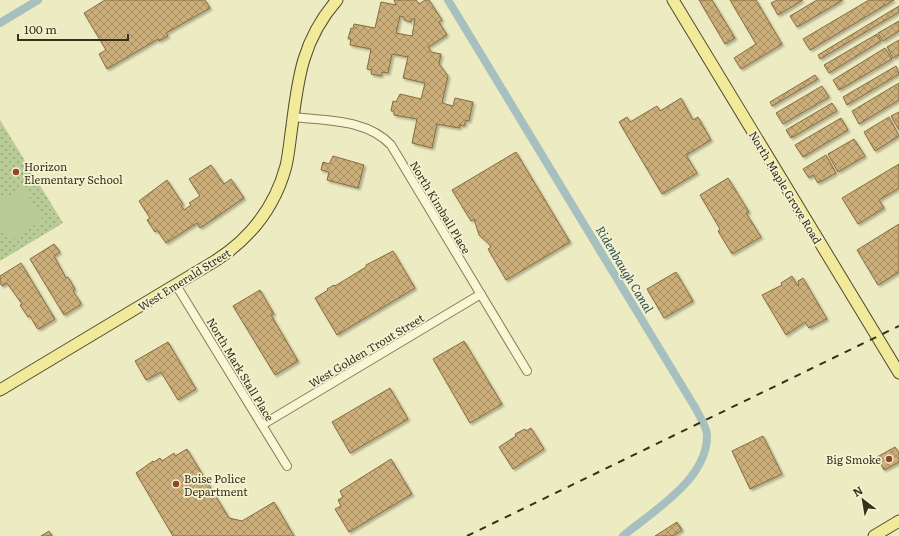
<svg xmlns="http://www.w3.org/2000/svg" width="899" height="536" viewBox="0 0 899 536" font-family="Literata,serif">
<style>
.grass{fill:url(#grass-dots)}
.garden{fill:#b9cb96}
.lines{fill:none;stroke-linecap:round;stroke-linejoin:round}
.canal{stroke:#a5c0be;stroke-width:8}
.building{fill:url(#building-cross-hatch);stroke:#866c40;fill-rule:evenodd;filter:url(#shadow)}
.minor-casing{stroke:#877c5a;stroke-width:10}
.major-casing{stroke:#55492e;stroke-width:13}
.minor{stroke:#f8f6d5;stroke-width:8}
.major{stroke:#f0ea9a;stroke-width:11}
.rail{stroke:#37301e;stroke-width:2;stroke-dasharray:7 7;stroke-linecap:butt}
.poi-dot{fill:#95422a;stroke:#f5f3d2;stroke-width:1.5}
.labels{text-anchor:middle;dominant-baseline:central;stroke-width:3.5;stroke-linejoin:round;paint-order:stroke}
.poi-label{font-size:11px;fill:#37301e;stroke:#f5f3d2;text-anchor:start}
.street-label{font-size:11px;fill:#37301e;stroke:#f5f3d2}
.water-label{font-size:12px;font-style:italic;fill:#2d5057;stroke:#f5f3d2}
</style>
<defs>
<pattern id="grass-dots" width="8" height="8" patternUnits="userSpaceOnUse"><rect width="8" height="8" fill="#b9cb96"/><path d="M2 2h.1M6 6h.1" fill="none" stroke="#97a57a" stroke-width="1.8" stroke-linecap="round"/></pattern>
<pattern id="building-cross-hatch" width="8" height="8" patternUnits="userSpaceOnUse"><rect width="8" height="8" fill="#cbae79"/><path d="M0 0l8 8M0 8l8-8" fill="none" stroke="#a68e63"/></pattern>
<filter id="shadow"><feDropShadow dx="2" dy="2" stdDeviation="1" flood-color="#0004"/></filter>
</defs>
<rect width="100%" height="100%" fill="#edebc2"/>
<polygon class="grass" points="0,120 63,223 0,261"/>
<polygon class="garden" points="23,187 43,220 9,241 0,227 0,201"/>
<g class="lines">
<g class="canal">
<path d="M448,0L696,409C699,416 707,427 707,435C708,479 653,511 623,536"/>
<polyline points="0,23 38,0"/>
</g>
</g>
<g class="building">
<polygon points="105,0 205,0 210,8 166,33 168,36 159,41 158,39 107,69 99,54 106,50 84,13"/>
<path d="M394,0H416L419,4L425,0H429L442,20L439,22L447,35L428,47L431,52L441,54L439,64L448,76L442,103L453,106L455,98L473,102L469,121L466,120L464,126L460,125L459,128L437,124L432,148L412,143L417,119L394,115V111H391L393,101L396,102L400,94L421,99L425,83L403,78L408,57L392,54L388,73L382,72L381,76L371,74L372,70L367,69L371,49L350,45L351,39H348L351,28L353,29L354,24L375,28L381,2L396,5ZM400,16L404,17V20L411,22V19H415L412,36L396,33Z"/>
<polygon points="699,0 712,0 735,38 725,44"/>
<polygon points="730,0 756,0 782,44 741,69 734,58 756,44"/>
<polygon points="777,0 803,0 778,15 771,3"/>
<polygon points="817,0 843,0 797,27 790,16"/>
<polygon points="869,0 894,0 810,50 803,39"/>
<polygon points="899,6 899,12 820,59 818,55"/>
<polygon points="899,21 899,31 883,41 878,33"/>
<polygon points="877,34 881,41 829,73 824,65"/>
<polygon points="899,40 899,55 893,58 887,47"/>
<polygon points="885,48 892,59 839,90 833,80"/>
<polygon points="896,66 899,74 847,105 843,97"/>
<polygon points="815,75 818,79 772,106 770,102"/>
<polygon points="899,83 899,100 859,124 852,111"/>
<polygon points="822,86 829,97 783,124 776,113"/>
<polygon points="681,98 693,120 698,117 711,140 686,155 697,173 662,194 619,122 627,117 630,122 657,106 660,111"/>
<polygon points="832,103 837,111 791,138 786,130"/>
<polygon points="899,112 899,130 891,116"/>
<polygon points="889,117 899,136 875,151 864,132"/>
<polygon points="841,118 848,130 803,157 795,145"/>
<polygon points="854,139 865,156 838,172 828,154"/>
<polygon points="516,152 570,242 506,280 488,249 491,247 489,244 479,235 474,219 471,221 452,190"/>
<polygon points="826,155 836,173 818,183 813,175 809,178 803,169"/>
<polygon points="333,156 364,165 358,188 327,180 329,172 321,170 323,162 329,164"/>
<polygon points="899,164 899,188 879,200 884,208 858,224 842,198"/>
<polygon points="211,165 224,184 231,179 244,198 200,228 197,223 166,243 157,230 155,232 147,220 150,218 139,201 167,180 183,204 181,206 184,210 191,205 189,203 200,196 189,179"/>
<polygon points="728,178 749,212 746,213 761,237 732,254 718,231 720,229 700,195"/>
<polygon points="899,224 899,272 878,285 857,250"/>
<polygon points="54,244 60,252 54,256 66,278 68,277 75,289 73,291 81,303 80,305 64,315 30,259"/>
<polygon points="393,251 415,288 337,335 315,298 328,290 327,289 334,285 335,286 366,267 366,265"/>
<polygon points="21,263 55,319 39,329 37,328 30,316 28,317 20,305 22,304 7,283 2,286 0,283 0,276"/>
<polygon points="676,272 693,301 664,318 647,289"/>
<polygon points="792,276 798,286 799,285 798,281 803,278 827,319 809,328 805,322 786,335 762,295 782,285 781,283"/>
<polygon points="260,290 274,314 271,315 298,361 275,375 233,306"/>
<polygon points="464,341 502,404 470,423 433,359"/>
<polygon points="168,342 196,389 178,400 161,372 146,380 135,361"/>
<polygon points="390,388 408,419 350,453 332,422"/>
<polygon points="531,428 544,449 513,469 499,447 516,436 515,434 525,429 526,431"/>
<polygon points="763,436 782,474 750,489 732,451"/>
<polygon points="895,447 899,453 899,462 884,470 877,457"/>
<polygon points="187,449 229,518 242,521 274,502 294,536 173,536 136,473 153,461 154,462 160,458 162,461 174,453 175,456"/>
<polygon points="391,459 412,494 349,532 335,509 341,506 338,500 343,497 340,491"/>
<polygon points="677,522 682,530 673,536 655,536"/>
<polygon points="49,531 52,536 41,536"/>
</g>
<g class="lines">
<defs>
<g id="minor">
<path d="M293,117C327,121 367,119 391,145L527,371"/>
<polyline points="176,285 287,466"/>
<polyline points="262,425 481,294"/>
</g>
<g id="major">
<polyline points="673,0 899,373"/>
<path d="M0,390L215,261C251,238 275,207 286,166C289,153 290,139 292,126C298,77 303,39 337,0"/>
<polyline points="874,536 899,521"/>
</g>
</defs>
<use href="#minor" class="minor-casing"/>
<use href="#major" class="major-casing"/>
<use href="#minor" class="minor"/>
<use href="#major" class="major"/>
<polyline class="rail" points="467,536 899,326"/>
</g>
<g class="poi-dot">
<circle cx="16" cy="172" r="4"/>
<circle cx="889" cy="459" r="4"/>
<circle cx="176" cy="484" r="4"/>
</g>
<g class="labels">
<g class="poi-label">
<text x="24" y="166">Horizon<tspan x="24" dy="13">Elementary School</tspan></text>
<text x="881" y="459" text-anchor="end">Big Smoke</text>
<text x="184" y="478">Boise Police<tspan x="184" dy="13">Department</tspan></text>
</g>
<g class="street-label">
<text transform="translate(786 187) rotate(59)">North Maple Grove Road</text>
<text transform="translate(441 207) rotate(59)">North Kimball Place</text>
<text transform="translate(184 279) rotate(-32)">West Emerald Street</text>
<text transform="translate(366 350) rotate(-31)">West Golden Trout Street</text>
<text transform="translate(241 369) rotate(59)">North Mark Stall Place</text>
</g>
<g class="water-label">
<text transform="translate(625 269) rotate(59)">Ridenbaugh Canal</text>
</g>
</g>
<g transform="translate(863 500) rotate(329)" stroke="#f5f3d2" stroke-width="3" paint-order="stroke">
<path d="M0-3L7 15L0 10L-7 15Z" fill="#37301e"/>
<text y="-6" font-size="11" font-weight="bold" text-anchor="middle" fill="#37301e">N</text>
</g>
<path d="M18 34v6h110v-6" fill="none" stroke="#37301e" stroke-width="2"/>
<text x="24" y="34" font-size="12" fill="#37301e" stroke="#f5f3d2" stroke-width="3" paint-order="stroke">100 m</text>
</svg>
